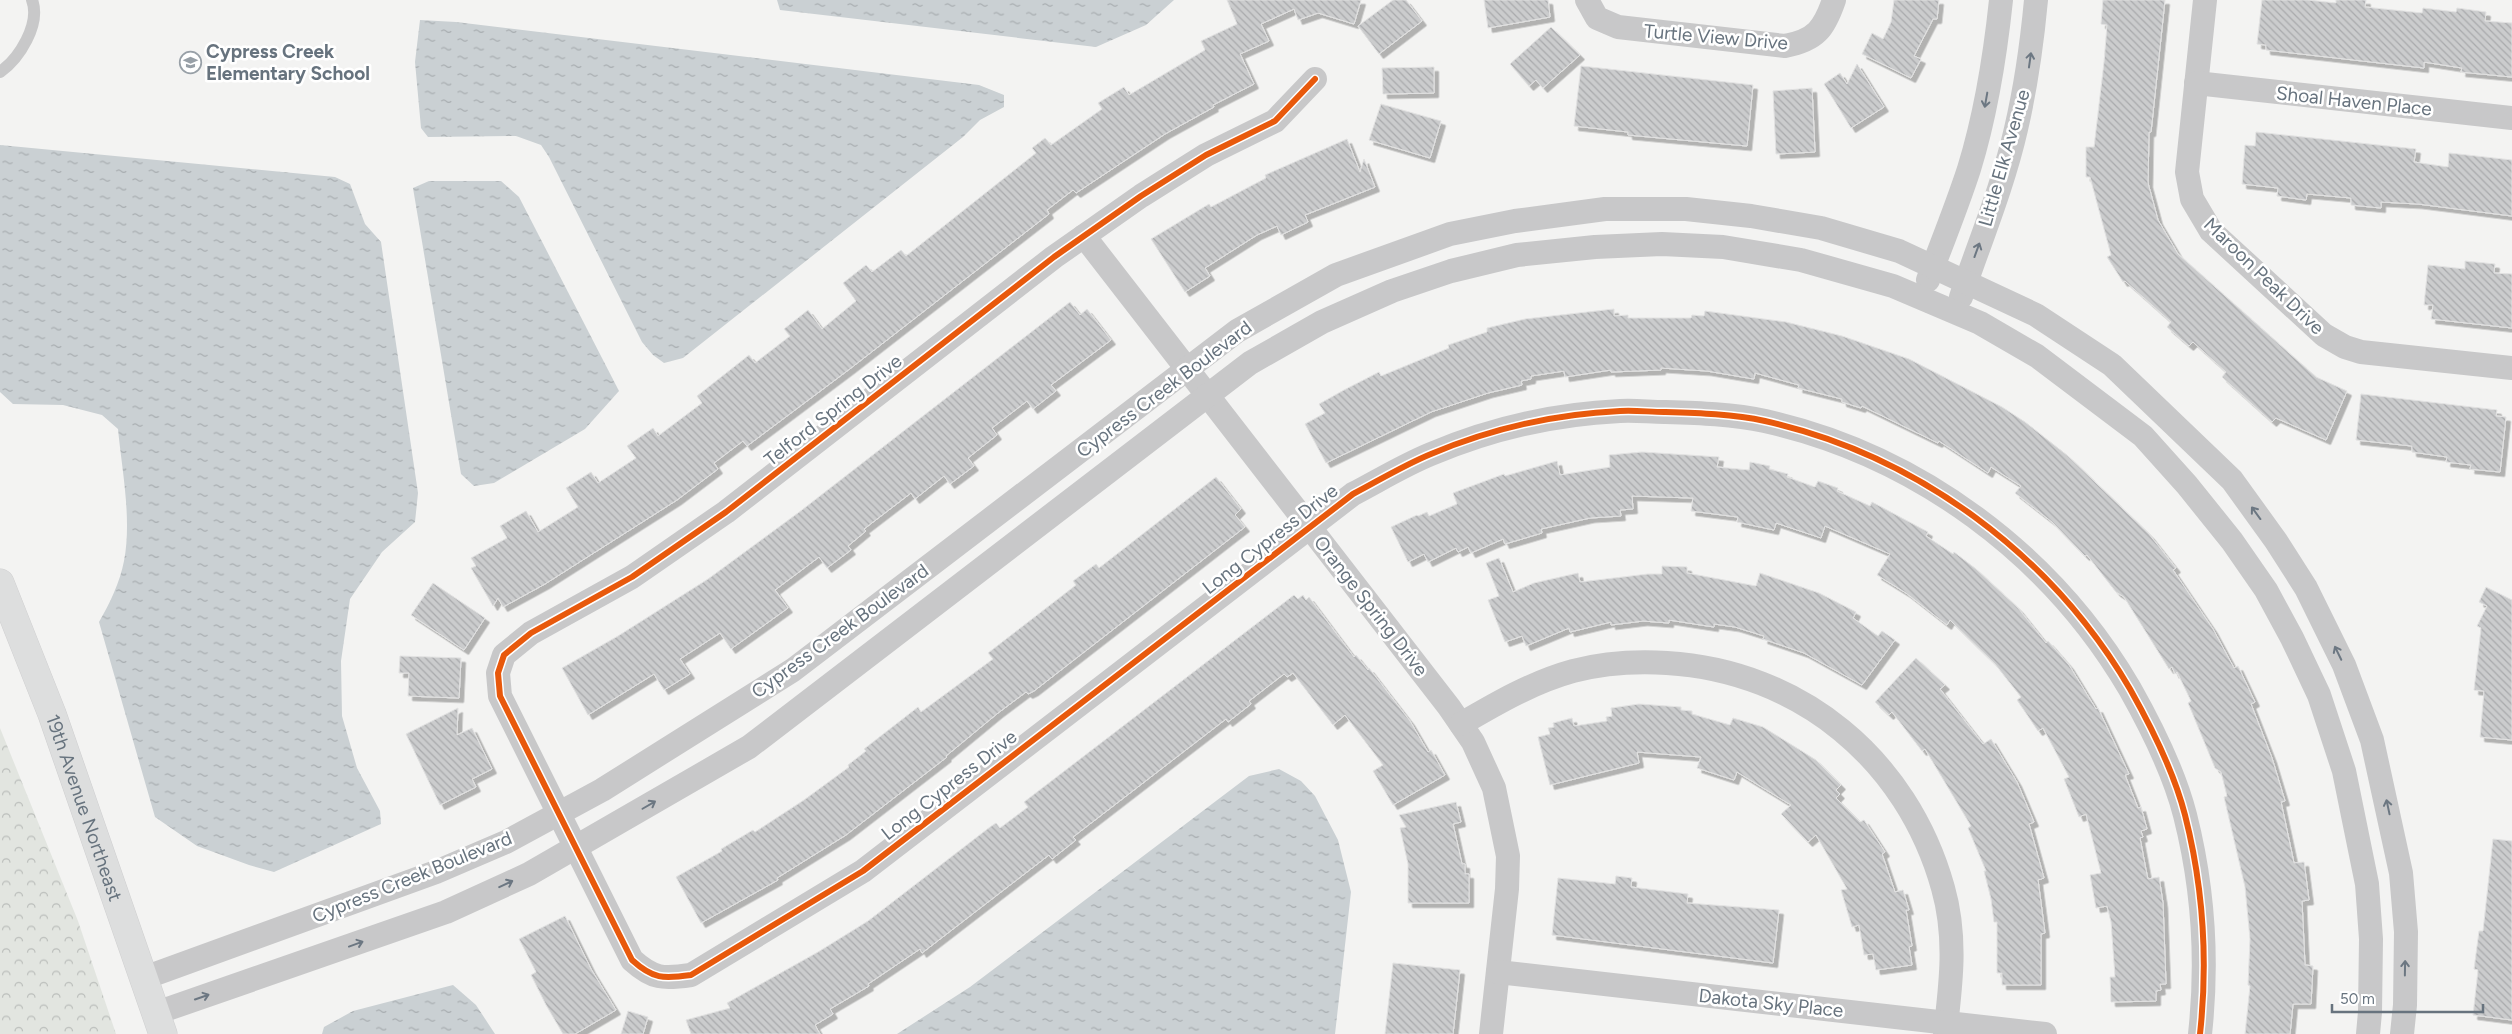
<svg xmlns="http://www.w3.org/2000/svg" width="2512" height="1034" viewBox="0 0 2512 1034" font-family="Figtree,sans-serif">
<style>
.forest{fill:url(#forest-crowns)}
.water{fill:url(#water-ripples)}
.building{fill:url(#building-back-hatch);stroke:#e2e2e2;filter:url(#shadow)}
.lines{fill:none;stroke-linecap:round;stroke-linejoin:round}
.secondary-casing{stroke:#cfcfd0;stroke-width:29}
.lane{stroke:#c8c8c9;stroke-width:12}
.street{stroke:#c8c8c9;stroke-width:24}
.secondary{stroke:#dddede;stroke-width:28}
.cycleway-casing{stroke:#fff;stroke-width:9}
.cycleway{stroke:#e8590c;stroke-width:6}
.oneway{stroke:#6c7782}
.labels{text-anchor:middle;dominant-baseline:central;stroke-width:5;stroke-linejoin:round;paint-order:stroke}
.street-label{font-size:19px;fill:#67737e;stroke:#fff}
.poi-label{font-size:19px;font-weight:bold;fill:#67737e;stroke:#fff;text-anchor:start}
</style>
<defs>
<pattern id="forest-crowns" width="20" height="18" patternUnits="userSpaceOnUse" patternTransform="scale(1.25)"><rect width="20" height="18" fill="#e2e5e0"/><path d="M2 6a3 3 0 1 1 6 0M12 15a3 3 0 1 1 6 0" fill="none" stroke="#bbbebb"/></pattern>
<pattern id="water-ripples" width="26" height="14" patternUnits="userSpaceOnUse" patternTransform="scale(1.25)"><rect width="26" height="14" fill="#cad0d3"/><path d="M2 4q2-2 4 0t4 0M15 11q2-2 4 0t4 0" fill="none" stroke="#a8adb0"/></pattern>
<pattern id="building-back-hatch" width="6" height="6" patternUnits="userSpaceOnUse" patternTransform="scale(1.25)"><rect width="6" height="6" fill="#cbcccd"/><path d="M-1 5l2 2M0 0l6 6M5-1l2 2" fill="none" stroke="#a9aaac"/></pattern>
<filter id="shadow"><feDropShadow dx="4.5" dy="4.5" stdDeviation="0" flood-color="#0004"/></filter>
</defs>
<rect width="100%" height="100%" fill="#f3f3f2"/>
<polygon class="forest" points="0,728 78,921 116,1034 0,1034"/>
<g class="water">
<polygon points="777,0 1174,0 1146,25 1096,47 780,10"/>
<polygon points="420,20 456,22 979,85 1004,95 1004,107 980,120 963,137 683,358 664,363 653,355 642,342 549,157 541,145 516,136 428,137 421,128 415,62"/>
<path d="M0,145L335,177L350,184L365,224L381,242L418,493L415,522L382,552L350,599L341,661L342,716L357,768L380,811L381,824L274,872L249,865L197,846L155,817L99,622C110,603 120,582 124,561C132,519 122,471 118,429L102,415L63,405L13,404L0,392Z"/>
<polygon points="429,181 501,181 519,197 619,391 585,429 494,483 474,486 461,474 413,188"/>
<polygon points="1279,769 1301,781 1315,796 1338,840 1351,892 1335,1034 897,1034 970,987 1249,776"/>
<polygon points="453,985 476,1005 495,1034 322,1034 324,1027 353,1011"/>
</g>
<g class="building">
<polygon points="1227,0 1361,0 1354,24 1318,13 1298,20 1294,9 1261,24 1269,41 1240,54 1254,84 1213,105 1214,107 1165,134 1076,193 1073,190 1047,210 1049,214 851,368 747,446 743,441 714,463 718,469 677,500 545,584 503,607 498,598 493,606 471,568 476,566 471,558 507,538 500,526 526,511 538,532 578,507 566,488 591,472 598,483 636,458 627,446 653,428 658,436 702,403 697,396 749,355 755,363 790,336 784,329 808,310 822,329 856,301 843,283 866,265 872,272 901,250 906,256 1036,153 1032,148 1045,138 1051,145 1102,109 1098,103 1124,87 1129,95 1205,50 1201,41 1237,24"/>
<polygon points="1393,0 1406,0 1422,21 1379,54 1358,26"/>
<polygon points="1484,0 1548,0 1550,17 1488,28"/>
<polygon points="1894,0 1939,0 1937,19 1933,19 1914,56 1921,59 1911,78 1862,54 1872,33 1883,39 1891,22"/>
<polygon points="2103,0 2165,0 2151,132 2149,132 2148,183 2158,220 2178,254 2316,377 2347,391 2326,440 2276,418 2272,422 2222,377 2226,372 2193,342 2189,346 2167,327 2171,322 2125,281 2123,282 2107,257 2111,255 2090,177 2086,177 2086,147 2094,147 2104,62 2107,25 2101,24"/>
<polygon points="2262,0 2308,0 2336,3 2336,0 2366,0 2365,7 2422,13 2423,8 2456,12 2457,8 2486,12 2485,21 2512,23 2512,77 2461,72 2462,68 2424,62 2424,68 2266,50 2266,45 2257,44"/>
<polygon points="1551,27 1580,55 1543,88 1536,80 1529,86 1510,64"/>
<polygon points="1857,64 1884,107 1851,128 1824,84 1840,73 1847,84"/>
<polygon points="1581,66 1753,85 1747,146 1628,135 1628,132 1574,126"/>
<polygon points="1434,67 1434,93 1383,94 1382,68"/>
<polygon points="1812,88 1815,152 1776,154 1773,91"/>
<polygon points="1381,104 1441,121 1430,158 1369,140"/>
<polygon points="2256,132 2416,149 2414,162 2448,167 2449,153 2512,160 2512,216 2418,204 2381,202 2381,208 2351,205 2351,198 2307,194 2306,200 2277,196 2278,188 2242,184 2245,145 2255,146"/>
<polygon points="1347,139 1360,172 1364,159 1375,187 1305,215 1308,222 1281,235 1277,226 1257,235 1205,268 1210,276 1185,292 1151,239 1209,204 1211,207 1266,178 1265,175"/>
<polygon points="2465,261 2495,264 2494,273 2512,274 2512,328 2431,319 2433,305 2424,305 2428,265 2465,269"/>
<polygon points="1070,302 1080,315 1087,309 1111,340 1051,385 1056,391 1033,409 1027,401 992,428 997,435 968,458 974,466 950,484 944,476 915,499 911,493 864,529 866,531 848,546 851,550 827,568 819,557 775,590 788,608 731,649 720,633 680,659 690,674 664,690 654,674 588,715 562,668 618,636 708,579 798,513"/>
<polygon points="1614,309 1614,316 1628,315 1628,318 1691,318 1692,315 1704,316 1705,311 1786,322 1842,336 1909,359 2002,407 2025,422 2068,456 2149,534 2176,568 2173,570 2213,629 2234,668 2238,666 2255,702 2251,704 2272,758 2285,801 2281,802 2294,863 2304,862 2309,900 2302,901 2305,965 2313,966 2311,1004 2293,1004 2290,1034 2245,1034 2250,986 2248,985 2250,939 2245,887 2224,797 2227,796 2221,772 2215,768 2191,710 2188,703 2191,701 2177,672 2175,674 2172,667 2169,669 2124,597 2116,592 2087,555 2085,556 2052,522 2015,493 2021,486 1991,467 1988,473 1939,441 1938,443 1862,406 1861,408 1842,402 1842,399 1798,388 1799,385 1755,373 1754,379 1707,371 1661,368 1661,370 1611,372 1611,370 1565,377 1564,371 1531,376 1531,379 1521,381 1522,385 1488,393 1431,412 1326,463 1305,424 1325,413 1319,404 1344,390 1379,372 1381,376 1449,348 1448,345 1487,332 1487,328 1525,319"/>
<polygon points="2361,394 2497,410 2496,416 2506,417 2500,472 2470,469 2471,465 2446,462 2447,457 2412,452 2412,446 2356,440"/>
<polygon points="1642,452 1719,457 1717,467 1749,470 1750,462 1770,466 1769,469 1788,474 1787,477 1815,487 1818,481 1838,488 1837,491 1870,506 1872,502 1928,532 1926,536 1953,554 1954,552 1976,569 2018,608 2046,643 2048,641 2069,665 2096,709 2098,708 2129,774 2125,775 2138,808 2141,807 2147,829 2141,831 2143,837 2140,838 2146,870 2148,879 2159,877 2163,903 2166,984 2160,984 2161,990 2156,991 2156,1001 2111,1002 2110,977 2115,977 2111,922 2107,906 2096,908 2090,875 2101,873 2086,814 2079,817 2064,779 2069,777 2043,728 2038,731 2017,700 2021,697 1995,664 1950,620 1947,625 1906,593 1877,575 1890,554 1825,526 1821,538 1776,523 1774,530 1737,522 1738,517 1691,511 1693,498 1632,496 1633,509 1620,510 1621,516 1590,518 1541,529 1542,533 1505,544 1503,539 1471,553 1468,547 1458,552 1456,548 1428,562 1424,554 1408,562 1391,527 1417,515 1418,516 1427,512 1429,516 1457,504 1453,493 1504,474 1505,476 1557,461 1560,475 1610,467 1609,455"/>
<polygon points="1216,477 1241,509 1235,515 1245,527 1034,691 1028,694 1026,692 998,713 946,756 947,757 846,835 777,878 778,880 701,923 676,877 722,851 721,849 753,830 755,832 804,800 849,767 848,765 866,751 864,749 918,707 921,712 993,659 988,653 1076,585 1073,581 1096,564 1099,568"/>
<polygon points="1499,558 1513,592 1534,583 1578,573 1580,582 1648,574 1662,574 1662,566 1687,567 1687,573 1756,586 1760,573 1819,593 1856,612 1853,618 1878,636 1882,631 1895,640 1862,685 1804,653 1763,639 1764,636 1735,627 1714,624 1714,627 1669,620 1669,623 1643,621 1611,625 1611,622 1570,632 1569,628 1526,646 1522,636 1505,642 1488,600 1499,596 1486,563"/>
<polygon points="433,583 485,618 464,650 411,615"/>
<polygon points="2486,587 2512,600 2512,740 2480,737 2484,691 2474,690 2481,628 2477,626 2487,606 2479,602"/>
<polygon points="1294,595 1298,599 1303,595 1306,600 1309,597 1354,657 1356,655 1368,670 1369,668 1410,721 1428,752 1431,750 1445,775 1393,805 1373,771 1383,765 1345,715 1333,725 1293,673 1287,677 1284,674 1249,701 1251,704 1228,722 1226,719 1073,837 1076,840 1052,859 1049,855 922,953 920,949 868,984 869,986 830,1009 833,1014 815,1025 820,1034 691,1034 686,1020 730,1008 727,1003 818,952 868,921 990,827 996,823 1000,828 1028,807 1024,802"/>
<polygon points="400,656 461,658 459,698 408,696 409,673 399,673"/>
<polygon points="1916,658 1945,685 1940,689 1983,744 1991,739 2017,782 2034,822 2029,824 2044,878 2038,880 2045,933 2041,934 2041,985 2002,985 2002,973 1997,973 1997,922 1994,922 1991,899 1984,871 1986,871 1968,828 1971,826 1925,749 1922,751 1892,712 1889,715 1875,702"/>
<polygon points="1639,704 1681,707 1681,710 1692,711 1692,714 1730,725 1733,718 1763,727 1816,760 1841,785 1836,790 1840,794 1836,798 1860,822 1864,820 1885,852 1882,854 1895,892 1903,890 1909,910 1906,910 1912,946 1909,947 1912,965 1876,970 1873,954 1864,955 1859,925 1852,927 1841,890 1847,889 1816,835 1808,842 1781,814 1791,805 1737,772 1734,780 1697,768 1701,757 1637,752 1639,763 1550,785 1538,737 1550,734 1548,728 1554,727 1553,723 1572,718 1574,726 1607,721 1606,717 1612,716 1611,708"/>
<polygon points="458,708 457,735 472,728 492,769 472,779 476,787 440,805 406,734"/>
<polygon points="1456,802 1461,822 1453,824 1462,864 1465,864 1465,874 1469,874 1469,903 1408,903 1408,864 1400,828 1406,827 1399,815"/>
<polygon points="2493,839 2512,841 2512,1020 2473,1015 2478,970 2474,969 2479,931 2483,931"/>
<polygon points="1616,876 1632,878 1631,887 1688,894 1687,903 1779,910 1773,963 1552,935 1558,878 1615,884"/>
<polygon points="565,916 591,969 616,1010 575,1034 563,1034 546,1005 531,975 536,972 519,939"/>
<polygon points="1393,963 1460,970 1453,1034 1385,1034"/>
<polygon points="628,1011 648,1017 643,1034 621,1034"/>
</g>
<g class="lines">
<defs>
<g id="secondary">
<path id="s1" d="M0,583L52,714L163,1034"/>
</g>
</defs>
<use href="#secondary" class="secondary-casing"/>
<path class="lane" d="M0,72C19,59 41,24 32,0"/>
<g class="street">
<path d="M1587,0L1597,18L1618,27L1785,46C1816,40 1824,29 1834,0"/>
<polyline points="2205,0 2187,172 2192,199 2211,231 2324,335 2345,347 2361,352 2512,368"/>
<path d="M1315,79L1275,121L1206,155L1141,196L1054,257L726,512L632,577L531,633L504,655L498,673L500,696L632,960C653,979 663,979 691,975L863,871L1353,494C1378,481 1404,465 1431,454C1490,429 1556,414 1620,411C1635,410 1650,412 1664,412C1697,413 1733,414 1765,421C1917,455 2051,554 2130,689C2152,728 2174,772 2185,815C2203,886 2208,961 2200,1034"/>
<polyline points="2196,83 2512,118"/>
<polyline points="1084,236 1449,707 1473,742 1494,788 1508,856 1507,889 1491,1034"/>
<path d="M1928,280C1942,243 1957,206 1969,169C1986,114 1995,57 2001,0"/>
<path d="M1961,297C1980,241 2003,186 2016,129C2026,86 2032,43 2036,0"/>
<path d="M1461,724C1497,703 1533,682 1573,671C1604,663 1635,661 1667,663C1800,671 1907,759 1943,888C1957,937 1951,984 1945,1034"/>
<polyline points="1498,972 2045,1034"/>
<polyline points="144,978 436,872 506,842 602,790 793,670 1237,331 1336,275 1450,234 1515,221 1605,209 1686,209 1751,216 1821,228 1899,251 2036,315 2112,365 2232,480 2276,541 2306,588 2344,665 2372,740 2401,873 2406,932 2405,1005 2402,1034"/>
<polyline points="156,1013 446,912 529,874 749,747 1250,363 1322,322 1392,291 1451,271 1517,255 1595,247 1662,244 1723,247 1801,260 1893,286 1980,323 2037,356 2143,436 2187,485 2232,541 2266,590 2292,638 2319,695 2344,771 2367,884 2371,939 2370,1012 2368,1034"/>
</g>
<use href="#secondary" class="secondary"/>
<defs>
<path id="cycleway" d="M1315,79L1275,121L1206,155L1141,196L1054,257L726,512L632,577L531,633L504,655L498,673L500,696L632,960C653,979 663,979 691,975L863,871L1353,494C1378,481 1404,465 1431,454C1490,429 1556,414 1620,411C1635,410 1650,412 1664,412C1697,413 1733,414 1765,421C1917,455 2051,554 2130,689C2152,728 2174,772 2185,815C2203,886 2208,961 2200,1034"/>
</defs>
<use href="#cycleway" class="cycleway-casing"/>
<use href="#cycleway" class="cycleway"/>
</g>
<defs><path id="oneway-shaft" d="M-6 0H5M1.5-3L5.5 0L1.5 3" fill="none" stroke-width="1.6" stroke-linecap="round" stroke-linejoin="round" transform="scale(1.25)"/></defs>
<g class="oneway">
<use href="#oneway-shaft" transform="translate(2030 60) rotate(-82)"/>
<use href="#oneway-shaft" transform="translate(1986 100) rotate(100)"/>
<use href="#oneway-shaft" transform="translate(1977 250) rotate(-70)"/>
<use href="#oneway-shaft" transform="translate(2256 513) rotate(-126)"/>
<use href="#oneway-shaft" transform="translate(2338 653) rotate(-116)"/>
<use href="#oneway-shaft" transform="translate(649 805) rotate(-30)"/>
<use href="#oneway-shaft" transform="translate(2388 807) rotate(-102)"/>
<use href="#oneway-shaft" transform="translate(506 884) rotate(-25)"/>
<use href="#oneway-shaft" transform="translate(356 944) rotate(-20)"/>
<use href="#oneway-shaft" transform="translate(2405 968) rotate(-89)"/>
<use href="#oneway-shaft" transform="translate(202 997) rotate(-19)"/>
</g>
<defs>
<symbol id="school-ring" viewBox="-11 -11 22 22"><circle r="9.5" fill="#fff" stroke="#98a0a7" stroke-width="1.5"/><path d="M0-5L7-2L0 1L-7-2ZM-4 1L0 2.5L4 1V4Q0 6-4 4Z" fill="#98a0a7"/></symbol>
</defs>
<g fill-rule="evenodd">
<use href="#school-ring" x="178" y="50" width="25" height="25"/>
</g>
<g class="labels">
<g class="street-label">
<text transform="translate(1716 37) rotate(5)">Turtle View Drive</text>
<text transform="translate(2354 101) rotate(6)">Shoal Haven Place</text>
<text transform="translate(2004 158) rotate(-74)">Little Elk Avenue</text>
<text transform="translate(2264 276) rotate(44)">Maroon Peak Drive</text>
<text transform="translate(1164 389) rotate(-37)">Cypress Creek Boulevard</text>
<text transform="translate(833 410) rotate(-38)">Telford Spring Drive</text>
<text transform="translate(1270 539) rotate(-38)">Long Cypress Drive</text>
<text transform="translate(1371 606) rotate(52)">Orange Spring Drive</text>
<text transform="translate(840 631) rotate(-36)">Cypress Creek Boulevard</text>
<text transform="translate(949 785) rotate(-38)">Long Cypress Drive</text>
<text stroke="none"><textPath href="#s1" startOffset="240">19th Avenue Northeast</textPath></text>
<text transform="translate(412 877) rotate(-22)">Cypress Creek Boulevard</text>
<text transform="translate(1771 1003) rotate(6)">Dakota Sky Place</text>
</g>
<g class="poi-label">
<text x="206" y="51">Cypress Creek<tspan x="206" dy="22">Elementary School</tspan></text>
</g>
</g>
<path d="M2332 1004v8h151v-8" fill="none" stroke="#67737e" stroke-width="2.5"/>
<text x="2340" y="1004" font-size="15" fill="#67737e" stroke="#ffffff" stroke-width="4" paint-order="stroke">50 m</text>
</svg>
